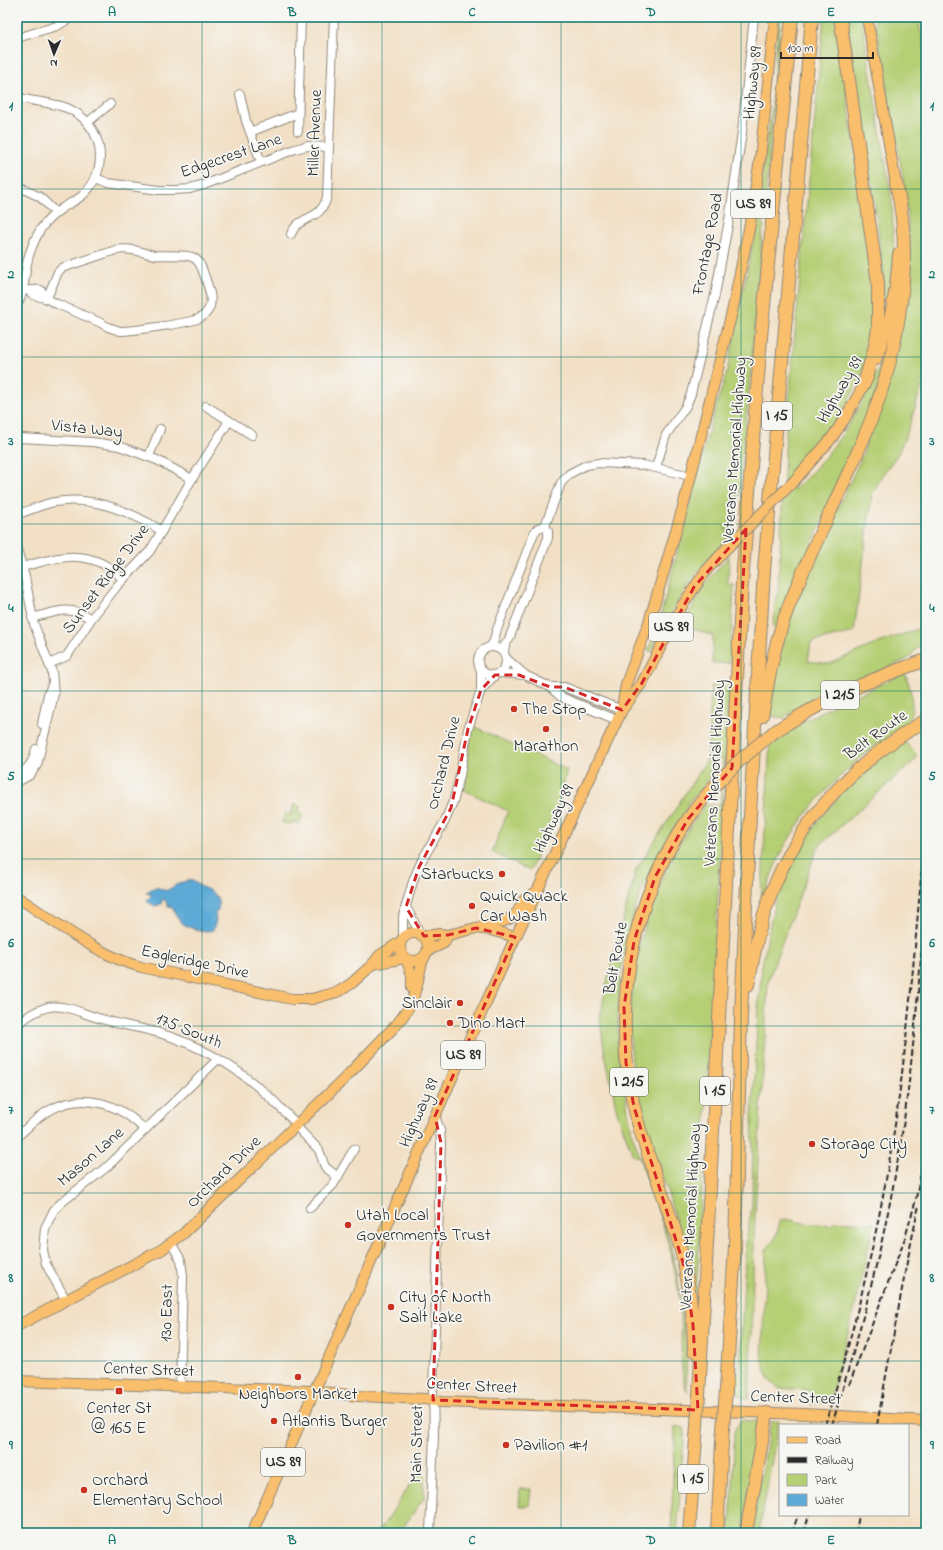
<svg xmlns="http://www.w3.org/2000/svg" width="943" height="1550" viewBox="0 0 943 1550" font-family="'Indie Flower',sans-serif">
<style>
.green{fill:#b5cf74;stroke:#707d50}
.water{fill:#5daad6;stroke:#446a80}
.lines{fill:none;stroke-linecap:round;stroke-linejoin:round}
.minor-casing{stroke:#8e8678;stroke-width:10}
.major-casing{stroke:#8e8678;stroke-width:12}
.highway-casing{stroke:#8e8678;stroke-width:14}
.minor{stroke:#fff;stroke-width:8}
.major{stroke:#f9bf6d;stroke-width:10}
.highway{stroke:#f9bf6d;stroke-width:12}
.rail{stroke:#2b2b2b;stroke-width:2;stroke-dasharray:6 3;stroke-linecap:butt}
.major-bridge-casing{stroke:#8e8678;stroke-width:12;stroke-linecap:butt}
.highway-bridge-casing{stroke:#8e8678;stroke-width:14;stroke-linecap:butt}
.major-bridge{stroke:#f9bf6d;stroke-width:10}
.highway-bridge{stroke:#f9bf6d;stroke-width:12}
.marked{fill:none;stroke:#d62828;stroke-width:3;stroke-dasharray:8 5;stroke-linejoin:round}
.grid{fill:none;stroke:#0f766e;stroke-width:1;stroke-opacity:0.55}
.poi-dot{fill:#c8321e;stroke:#f6f6f2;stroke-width:1.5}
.labels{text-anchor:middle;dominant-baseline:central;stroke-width:3.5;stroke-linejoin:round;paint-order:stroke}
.shield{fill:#f6f6f2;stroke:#686867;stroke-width:1}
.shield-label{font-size:16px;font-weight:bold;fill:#2b2b2b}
.street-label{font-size:17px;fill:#2b2b2b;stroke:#f6f6f2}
.poi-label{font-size:17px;fill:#2b2b2b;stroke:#f6f6f2;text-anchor:start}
.neatline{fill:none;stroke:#0f766e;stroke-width:1.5}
.grid-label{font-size:13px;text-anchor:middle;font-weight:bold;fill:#0f766e}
</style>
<rect width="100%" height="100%" fill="#f6f6f2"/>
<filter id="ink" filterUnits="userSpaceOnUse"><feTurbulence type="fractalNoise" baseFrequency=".025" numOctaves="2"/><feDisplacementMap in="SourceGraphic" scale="8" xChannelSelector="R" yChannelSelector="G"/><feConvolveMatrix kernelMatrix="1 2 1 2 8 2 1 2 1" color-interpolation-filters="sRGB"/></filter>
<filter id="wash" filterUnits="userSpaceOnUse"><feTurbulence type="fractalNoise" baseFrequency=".012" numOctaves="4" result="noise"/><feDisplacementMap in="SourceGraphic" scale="16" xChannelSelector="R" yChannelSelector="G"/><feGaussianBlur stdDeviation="0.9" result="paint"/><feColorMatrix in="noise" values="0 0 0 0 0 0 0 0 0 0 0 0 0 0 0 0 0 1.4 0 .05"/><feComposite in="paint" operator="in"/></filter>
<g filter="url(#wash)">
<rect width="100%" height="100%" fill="#f2e0c6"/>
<g class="green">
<path d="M778,17H781L749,391L739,495L733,532L732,534L724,527L730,535C716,551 701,567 689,584C674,606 663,629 651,652L648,650L657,630L710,426L727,372L751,252L772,105Z"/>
<path d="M824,17H836L840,50L838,56L839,65L844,76L869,241L875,323L862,374L849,400L832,428L813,450L791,474L794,490C832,455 860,412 880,365L883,366L873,403L776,628L773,627L776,597L778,592L786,431Z"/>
<polygon points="846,17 861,17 892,201 894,255 886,316 883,276 877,219"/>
<polygon points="874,17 918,17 926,57 926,373 909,427 898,454 882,475 872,495 854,632 811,642 808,661 829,664 878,643 926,626 926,638 908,659 836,689 798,708 784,718 771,716 774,672 791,615 805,579 864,452 908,267 908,221 905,190"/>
<polygon points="729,556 728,585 734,585 730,663 712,663 713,636 683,625 705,584"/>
<path d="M905,673C911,689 917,710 905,726C902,730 894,733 890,736C879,743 868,751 858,760C825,789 794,823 776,864C770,877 766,891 761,904L770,742L820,712Z"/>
<path d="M711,686H729L696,1301C686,1264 678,1226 667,1190C653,1147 637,1106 632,1061C625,997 638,928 666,870C676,847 690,826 705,805H720L723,767L722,759H717L704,788L689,801L685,812L661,850L643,888L636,906L625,948L621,970L618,1011V1052L632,1134L668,1235L677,1273L686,1344L687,1392C677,1364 684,1330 680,1301C674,1251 656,1204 639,1157L633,1155L617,1112L604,1049L599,1012H601L610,968L636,870L708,758Z"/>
<polygon points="473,726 567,770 559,802 530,871 492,852 508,811 462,789"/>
<polygon points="904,741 915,752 917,758 823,842 817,849 771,972 768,983 755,1214 749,1399 736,1394 740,1358 746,1242 752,1206 753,1149 752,1114 758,1010 762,966 774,905 779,891 797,854 818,821 840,795 854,780 885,754"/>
<polygon points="294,804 301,807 298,813 303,815 299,824 292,821 290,825 282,822 286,813 291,815"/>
<polygon points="786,1219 803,1223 832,1225 836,1221 874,1223 853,1315 830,1400 811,1405 811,1395 808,1390 778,1388 769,1380 762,1358 766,1250 776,1237 780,1221"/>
<polygon points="741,1420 755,1421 757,1424 743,1533 729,1533 733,1485 734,1431"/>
<polygon points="779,1421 759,1533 751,1533 771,1422"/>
<polygon points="677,1426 684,1428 685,1430 677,1533 671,1533 675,1427"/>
<polygon points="424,1464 424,1498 399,1533 378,1533"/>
<polygon points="520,1489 531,1489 529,1506 519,1506"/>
</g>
<path class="water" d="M188,880C193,880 195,883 200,886C212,892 221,894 218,911L215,913L216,921L213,930C204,933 186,928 180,921C176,917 175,912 172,907L170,908L164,899L162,900L161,904L155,906L146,901L151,896V894L146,893C153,886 159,887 166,891L176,885Z"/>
</g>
<g filter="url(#ink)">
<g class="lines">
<defs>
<g id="minor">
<polyline points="17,38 57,26 72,17"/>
<polyline points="240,94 246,121 261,162"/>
<path d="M17,97C33,102 52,102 67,108C101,122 111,165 86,192C80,199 72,202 64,207C55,213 46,221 40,230C34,241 29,252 27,264C24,279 25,291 17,305"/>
<polyline points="88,122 110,104"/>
<polyline points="298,131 301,17"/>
<polyline points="250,132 298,113"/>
<polyline points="96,178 108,183 159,190 175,190 190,189 204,185 295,149 307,146 329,147"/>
<polyline points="17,186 40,197 56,213"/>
<path d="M291,234C299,214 320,223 327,197L334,17"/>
<path d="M25,290C31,291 35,289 41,290L45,298"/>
<path d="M29,291L33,295L45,298L57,304L99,322L108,327L120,331C132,331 191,323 200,318C217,308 210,291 205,277C202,269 200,260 192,257C184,254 165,256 155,255C142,253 130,247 116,250L62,268L58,272L47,298"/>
<polyline points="206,406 252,435"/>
<polyline points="17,441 20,438 92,442 119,446 157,460 192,479"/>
<polyline points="149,456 160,429"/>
<polyline points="656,467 666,435 686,406 691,394 715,295 729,220 742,132 754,17"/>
<path d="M17,514C30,511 42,504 55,502C93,495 130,511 162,531"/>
<polyline points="545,526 561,483 569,474 586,465 599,463 643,465 691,476"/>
<polyline points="17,549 25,577 34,624 52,672 54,694 37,765 30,775 17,782"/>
<path d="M22,567C61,556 92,547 123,579"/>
<path d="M32,618C55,612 70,604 91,619"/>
<circle cx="492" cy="661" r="14"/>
<polyline points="490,647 494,641 496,632 534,533 538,528 545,526"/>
<polyline points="504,653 505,645 509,639 548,538 548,531 545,526"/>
<polyline points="507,659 525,675"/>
<polyline points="49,664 67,656 91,619 117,586 150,551 192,479 229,421"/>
<polyline points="500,673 525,675 550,687 561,697 617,720"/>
<polyline points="550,687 564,687 622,710"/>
<polyline points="481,690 495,675"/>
<polyline points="42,724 48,694 52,685"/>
<path d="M17,776C29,769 33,762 36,749"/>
<polyline points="406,907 421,935"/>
<polyline points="403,937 403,916 414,878 422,860 445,821 454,799 460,775 468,729 481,690 481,670"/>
<path d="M17,1025C55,992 68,1011 109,1021C125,1026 142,1028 159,1033C196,1044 230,1063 259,1088C273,1099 284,1112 297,1124"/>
<polyline points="295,1125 319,1150 325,1167 338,1177"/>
<path d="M17,1137C27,1128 36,1118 48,1111C83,1091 119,1103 145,1130"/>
<polyline points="310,1208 333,1185 354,1149"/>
<polyline points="171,1243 181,1260 183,1276 180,1387"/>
<polyline points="66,1300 46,1264 43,1250 45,1228 54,1210 62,1202 108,1166 218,1059"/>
<polyline points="430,1533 434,1435 433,1392 441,1143 440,1130 435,1116"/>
</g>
<g id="major">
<polyline points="867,17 897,190"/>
<path d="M876,360C890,326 896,290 898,254"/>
<polyline points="794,481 831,439 844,420 868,378"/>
<polyline points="622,708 626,684 649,622 683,507 732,312 750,224 760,159 775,17"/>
<path d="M17,897C55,921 98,956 141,967L292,999H312L340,991L352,983L373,964L379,956L400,942"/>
<polyline points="480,927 495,921 502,922 509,919 517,913 524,900 536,892"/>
<circle cx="414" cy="947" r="14"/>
<polyline points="424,936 440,934 448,935 476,928 491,930 515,937"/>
<polyline points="427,951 444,943 448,935"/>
<polyline points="406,959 412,975 412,988"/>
<polyline points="373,964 405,958"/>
<polyline points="17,1326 161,1250 183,1234 344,1079 398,1023 406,1012 412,1001 417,985 422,962 425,956"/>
<polyline points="17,1381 313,1391 358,1396 425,1399 441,1402 806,1414 926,1421"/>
<polyline points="252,1533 435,1116 511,947 622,710 642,683 682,606 705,572 726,549"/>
</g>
<g id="highway">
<polyline points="840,17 878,283 878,329 874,350 864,384"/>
<path d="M762,716C768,683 773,651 784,619C806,558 837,501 862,442C896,364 916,267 896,183"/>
<path d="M774,732C821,701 873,678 926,660"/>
<path d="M748,985C753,960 757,935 765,911C792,825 850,765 926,720"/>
<path d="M694,1351C694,1316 689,1281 680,1247C669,1207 652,1169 640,1130C605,1008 631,877 717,783"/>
<polyline points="726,1389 735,1247 741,1016 750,815 764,570 812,17"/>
<polyline points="699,1395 742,583 761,337 792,17"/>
<polyline points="689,1533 697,1425"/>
<polyline points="717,1533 722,1443"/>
<polyline points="746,1533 767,1413"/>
</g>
</defs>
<use href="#minor" class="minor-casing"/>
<use href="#major" class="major-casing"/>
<use href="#highway" class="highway-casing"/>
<use href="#minor" class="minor"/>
<use href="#major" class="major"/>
<use href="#highway" class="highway"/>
<g class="rail">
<polyline points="849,1385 905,1238 915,1203 926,1147"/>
<path d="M825,1425C851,1341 873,1255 888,1168C908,1055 915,938 926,823"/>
<path d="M832,1425C857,1341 881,1257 896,1170C912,1081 918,990 926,900"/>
<polyline points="877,1425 906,1267 919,1205"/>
<polyline points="792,1533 798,1515"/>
<polyline points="804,1533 809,1515"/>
<polyline points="856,1533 859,1515"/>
</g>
<defs>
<polyline id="major-bridge" points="726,549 794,481"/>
<g id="highway-bridge">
<polyline points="717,783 740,760 774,732"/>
<polyline points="697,1425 699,1395"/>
<polyline points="722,1443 726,1389"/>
</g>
</defs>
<use href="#major-bridge" class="major-bridge-casing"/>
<use href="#highway-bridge" class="highway-bridge-casing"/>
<use href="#major-bridge" class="major-bridge"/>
<use href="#highway-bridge" class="highway-bridge"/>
</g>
</g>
<path class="marked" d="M746,529L732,768L688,819L655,877L634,941L624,1007L626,1063L634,1107L685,1269L693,1325L698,1410L433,1400L441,1143L435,1116L515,937L476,928L448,935L424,936L406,907L419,867L451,808L468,729L481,690L495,675H519L550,687H564L622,710L642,683L694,587Z"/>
<path class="grid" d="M202,17V1533M382,17V1533M561,17V1533M741,17V1533M17,189H926M17,357H926M17,524H926M17,691H926M17,859H926M17,1026H926M17,1193H926M17,1361H926"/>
<g class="poi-dot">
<circle cx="514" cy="709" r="4"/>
<circle cx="546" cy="729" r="4"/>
<circle cx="502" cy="874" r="4"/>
<circle cx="472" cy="906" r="4"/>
<circle cx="460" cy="1003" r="4"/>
<circle cx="450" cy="1023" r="4"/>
<circle cx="812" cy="1144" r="4"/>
<circle cx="348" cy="1225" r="4"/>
<circle cx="391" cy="1307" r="4"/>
<circle cx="298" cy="1377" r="4"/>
<rect x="115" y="1387" width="8" height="8" rx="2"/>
<circle cx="274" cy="1421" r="4"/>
<circle cx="506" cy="1445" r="4"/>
<circle cx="84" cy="1490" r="4"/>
</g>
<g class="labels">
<g class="shield">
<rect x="731" y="190" width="44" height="28" rx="3"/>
<rect x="762" y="402" width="30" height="28" rx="3"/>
<rect x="649" y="613" width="44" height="28" rx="3"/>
<rect x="821" y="681" width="38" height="28" rx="3"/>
<rect x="441" y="1041" width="44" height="28" rx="3"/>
<rect x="610" y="1068" width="38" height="28" rx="3"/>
<rect x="700" y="1077" width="30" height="28" rx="3"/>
<rect x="261" y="1448" width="44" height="28" rx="3"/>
<rect x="678" y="1465" width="30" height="28" rx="3"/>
</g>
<g class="shield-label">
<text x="753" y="204">US 89</text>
<text x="777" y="416">I 15</text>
<text x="671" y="627">US 89</text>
<text x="840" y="695">I 215</text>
<text x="463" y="1055">US 89</text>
<text x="629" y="1082">I 215</text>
<text x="715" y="1091">I 15</text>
<text x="283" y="1462">US 89</text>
<text x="693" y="1479">I 15</text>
</g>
<g class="street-label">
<text transform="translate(753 83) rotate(-84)">Highway 89</text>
<text transform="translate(315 133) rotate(-88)">Miller Avenue</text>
<text transform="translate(231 156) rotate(-19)">Edgecrest Lane</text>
<text transform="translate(708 244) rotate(-79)">Frontage Road</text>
<text transform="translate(840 390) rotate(-60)">Highway 89</text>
<text transform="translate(87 429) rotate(6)">Vista Way</text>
<text transform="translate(735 450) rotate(-86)">Veterans Memorial Highway</text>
<text transform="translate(106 579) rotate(-53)">Sunset Ridge Drive</text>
<text transform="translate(876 735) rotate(-36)">Belt Route</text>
<text transform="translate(444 763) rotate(-76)">Orchard Drive</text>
<text transform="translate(715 773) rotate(-87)">Veterans Memorial Highway</text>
<text transform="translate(554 819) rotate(-65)">Highway 89</text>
<text transform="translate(616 958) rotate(-80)">Belt Route</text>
<text transform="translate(195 962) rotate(12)">Eagleridge Drive</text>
<text transform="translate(189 1031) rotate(22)">175 South</text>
<text transform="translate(419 1113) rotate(-66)">Highway 89</text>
<text transform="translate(91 1157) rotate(-41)">Mason Lane</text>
<text transform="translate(224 1172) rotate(-44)">Orchard Drive</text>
<text transform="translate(691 1217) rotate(-87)">Veterans Memorial Highway</text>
<text transform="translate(167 1313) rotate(-89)">130 East</text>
<text transform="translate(149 1370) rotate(2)">Center Street</text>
<text transform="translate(472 1386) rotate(3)">Center Street</text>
<text transform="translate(796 1398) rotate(2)">Center Street</text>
<text transform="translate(417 1444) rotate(-89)">Main Street</text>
</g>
<g class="poi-label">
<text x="522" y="709">The Stop</text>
<text x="546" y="746" text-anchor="middle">Marathon</text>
<text x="494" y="874" text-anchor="end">Starbucks</text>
<text x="480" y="896">Quick Quack<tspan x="480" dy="20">Car Wash</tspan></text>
<text x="452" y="1003" text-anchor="end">Sinclair</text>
<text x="458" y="1023">Dino Mart</text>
<text x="820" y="1144">Storage City</text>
<text x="356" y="1215">Utah Local<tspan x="356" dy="20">Governments Trust</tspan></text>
<text x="399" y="1297">City of North<tspan x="399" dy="20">Salt Lake</tspan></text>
<text x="298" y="1394" text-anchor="middle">Neighbors Market</text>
<text x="119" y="1408" text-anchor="middle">Center St<tspan x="119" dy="20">@ 165 E</tspan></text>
<text x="282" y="1421">Atlantis Burger</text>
<text x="514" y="1445">Pavilion #1</text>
<text x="92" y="1480">Orchard<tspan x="92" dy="20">Elementary School</tspan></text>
</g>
</g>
<rect width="943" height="1550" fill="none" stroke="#f6f6f2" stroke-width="44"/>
<rect x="779" y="1424" width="130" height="92" fill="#f6f6f2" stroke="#a5a5a2"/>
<rect x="787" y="1437" width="20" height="6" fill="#f9bf6d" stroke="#a5a5a2"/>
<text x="815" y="1444" font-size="12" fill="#2b2b2b">Road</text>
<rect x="787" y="1457" width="20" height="6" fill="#2b2b2b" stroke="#a5a5a2"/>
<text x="815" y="1464" font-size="12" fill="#2b2b2b">Railway</text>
<rect x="787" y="1474" width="20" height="12" fill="#b5cf74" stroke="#a5a5a2"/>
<text x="815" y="1484" font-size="12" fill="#2b2b2b">Park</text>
<rect x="787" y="1494" width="20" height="12" fill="#5daad6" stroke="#a5a5a2"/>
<text x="815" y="1504" font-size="12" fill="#2b2b2b">Water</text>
<g transform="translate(54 54) rotate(182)" stroke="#f6f6f2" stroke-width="3" paint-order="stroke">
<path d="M0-3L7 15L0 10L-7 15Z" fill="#2b2b2b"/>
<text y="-6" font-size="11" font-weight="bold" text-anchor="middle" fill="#2b2b2b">N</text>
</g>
<path d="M781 52v6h92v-6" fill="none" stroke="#2b2b2b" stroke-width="2"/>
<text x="787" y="52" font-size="12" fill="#2b2b2b" stroke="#f6f6f2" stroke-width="3" paint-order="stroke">100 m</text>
<rect x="22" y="22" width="899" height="1506" class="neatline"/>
<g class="grid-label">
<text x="112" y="16">A</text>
<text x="292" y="16">B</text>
<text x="472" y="16">C</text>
<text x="651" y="16">D</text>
<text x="831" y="16">E</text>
<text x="11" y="110">1</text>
<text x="932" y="110">1</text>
<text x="11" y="278">2</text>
<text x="932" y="278">2</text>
<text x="11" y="445">3</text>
<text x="932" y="445">3</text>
<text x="11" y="612">4</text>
<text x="932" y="612">4</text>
<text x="11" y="780">5</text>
<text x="932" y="780">5</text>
<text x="11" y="947">6</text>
<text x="932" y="947">6</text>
<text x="11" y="1114">7</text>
<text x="932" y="1114">7</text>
<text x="11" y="1282">8</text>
<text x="932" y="1282">8</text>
<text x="11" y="1449">9</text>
<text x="932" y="1449">9</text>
<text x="112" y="1544">A</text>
<text x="292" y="1544">B</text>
<text x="472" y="1544">C</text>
<text x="651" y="1544">D</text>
<text x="831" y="1544">E</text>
</g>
</svg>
